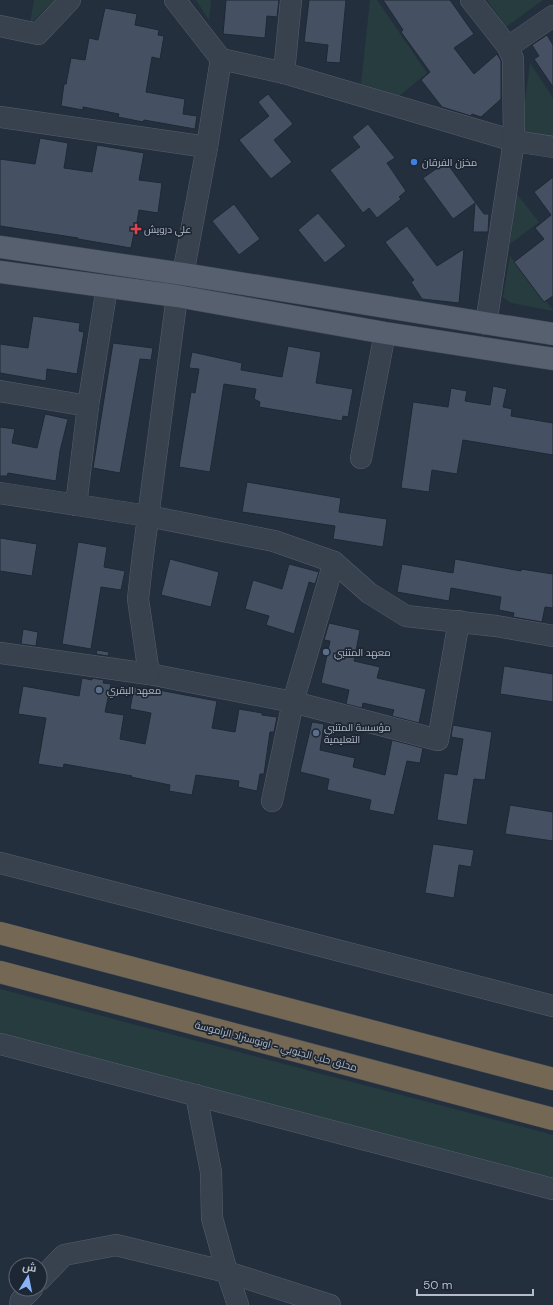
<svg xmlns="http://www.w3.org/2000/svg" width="553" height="1305" viewBox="0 0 553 1305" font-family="'DM Sans',Cairo,sans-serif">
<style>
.green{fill:#263c3f}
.building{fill:#455162;stroke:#1f2835}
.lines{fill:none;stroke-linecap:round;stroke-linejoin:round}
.minor-casing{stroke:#565f6c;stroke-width:22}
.major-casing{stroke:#414a57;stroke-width:23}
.highway-casing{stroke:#434c59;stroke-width:23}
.minor{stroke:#38414e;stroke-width:21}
.major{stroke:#56606e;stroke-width:22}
.highway{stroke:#746855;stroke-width:22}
.shop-dot{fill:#3f7fe0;stroke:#1d2633;stroke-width:1.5}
.health-dot{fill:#e0444e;stroke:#1d2633;stroke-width:1.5}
.service-dot{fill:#5c6f8a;stroke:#1d2633;stroke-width:1.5}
.labels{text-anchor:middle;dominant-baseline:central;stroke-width:3.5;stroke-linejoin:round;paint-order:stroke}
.poi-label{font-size:10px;fill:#b4bcc9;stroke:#1d2633;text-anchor:start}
.street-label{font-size:10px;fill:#b4bcc9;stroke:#1d2633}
</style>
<rect width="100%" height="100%" fill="#242f3e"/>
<g class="green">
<polygon points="34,0 55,0 30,24"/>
<polygon points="196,0 211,0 209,20"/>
<polygon points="370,0 377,0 427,73 399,96 361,84"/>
<polygon points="487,0 543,0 506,27"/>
<polygon points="530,63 553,98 553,137 526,133 522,124"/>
<polygon points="516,193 539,222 510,244"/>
<polygon points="510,256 553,310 553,311 511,303 503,297"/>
<polygon points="0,989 553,1135 553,1179 0,1035"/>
</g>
<g class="building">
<polygon points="226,0 279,0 277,17 267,16 265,38 223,34"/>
<polygon points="309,0 346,0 340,63 326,62 328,45 304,42"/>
<polygon points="383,0 450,0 474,34 454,48 474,74 497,54 501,61 501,99 481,117 472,114 471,116 442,107 421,80 430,72 401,32 403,30"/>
<polygon points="105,8 137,14 135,25 159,30 158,35 164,36 160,59 152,57 146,92 185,99 183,114 197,116 195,129 144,120 143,122 118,117 119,114 83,107 83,110 61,106 64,84 66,84 71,58 85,60 89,38 98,40"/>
<polygon points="547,35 553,45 553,87 534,59 539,56 532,45"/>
<polygon points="268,94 293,124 274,140 292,162 271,179 239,140 269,116 258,102"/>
<polygon points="368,124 395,158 387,163 406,191 399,197 401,199 377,218 369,208 363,213 330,170 360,147 352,137"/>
<polygon points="40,138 68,143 64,168 92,172 97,145 144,153 139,180 162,183 158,213 139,210 135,234 134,233 131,248 78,239 78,238 0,226 0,159 35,164"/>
<polygon points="446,162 484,214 489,214 488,232 473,232 475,203 453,219 423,178"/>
<polygon points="553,177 553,296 544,302 514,262 544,239 535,228 551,215 534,192"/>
<polygon points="234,204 260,239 239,255 212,221"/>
<polygon points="318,213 346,246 325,263 298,230"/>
<polygon points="407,226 437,266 464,249 459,303 422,299 411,282 414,280 385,242"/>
<polygon points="33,316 80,323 79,331 84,332 77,374 47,369 46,381 0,373 0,344 28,348"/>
<polygon points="113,343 153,348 151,360 140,359 120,473 93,468"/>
<polygon points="288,346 321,352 316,383 353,389 348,417 343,416 342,421 259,407 260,402 254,399 256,389 224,384 210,472 179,467 191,392 195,393 199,369 189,368 192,352 242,363 241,370 282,377"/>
<polygon points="493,386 507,389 503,407 512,409 511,416 553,423 553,455 463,440 457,474 432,470 429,492 401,488 413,402 448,407 451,388 467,391 465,401 490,405"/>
<polygon points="45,414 68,419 60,451 56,481 8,473 7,476 0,476 0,427 15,429 12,443 37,448"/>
<polygon points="247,482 341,498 339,512 387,519 383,547 333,539 335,526 242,512"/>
<polygon points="0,538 37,544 32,576 0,571"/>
<polygon points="78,542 107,547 104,567 125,571 121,590 101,587 91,649 62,644"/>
<polygon points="170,559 219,572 211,607 161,595"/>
<polygon points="455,559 521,571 521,569 553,574 553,608 545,607 542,622 513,617 514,613 499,610 501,597 451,588 449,601 397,592 402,564 453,573"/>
<polygon points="289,564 319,572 315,584 309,582 294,634 266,625 269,616 245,609 253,580 282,589"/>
<polygon points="329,623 360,630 354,661 380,667 377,678 426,689 419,723 392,716 394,710 363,703 362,708 346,704 349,690 321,683 330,641 324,640"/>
<polygon points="23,629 38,632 36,646 21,644"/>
<polygon points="97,650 109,652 108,656 96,654"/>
<polygon points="504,666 553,674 553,702 500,694"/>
<polygon points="82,678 92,680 92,678 104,680 103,683 111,684 105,712 124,715 120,739 145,744 151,713 130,709 134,687 148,689 148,688 217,701 212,728 235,732 239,709 262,713 262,715 277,717 274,732 270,732 264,774 260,774 257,791 238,787 239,781 196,775 192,795 169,791 170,785 131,777 132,776 64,764 63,768 38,764 46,718 18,714 23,686 79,696"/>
<polygon points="312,722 324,724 320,750 355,758 353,767 385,775 392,740 423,748 420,763 407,761 394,815 369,810 371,800 327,790 329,779 300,772"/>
<polygon points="453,725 492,732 485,780 474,779 467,825 437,820 444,773 457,775 463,739 451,737"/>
<polygon points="510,805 553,812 553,841 505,834"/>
<polygon points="433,844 474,850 471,867 459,865 454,898 425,893"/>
</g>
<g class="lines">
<defs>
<g id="minor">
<polyline points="175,0 221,59 284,73 514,141 553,147"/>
<polyline points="471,0 508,47 513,59 514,141 486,324"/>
<polyline points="0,26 38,34 70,0"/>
<polyline points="508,47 553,16"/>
<polyline points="221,59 207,147 183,274 177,296 142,563 138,599 149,674 293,702 438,740 459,621"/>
<polyline points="284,73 291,0"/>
<polyline points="0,117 207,147"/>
<polyline points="0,391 88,406 76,505"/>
<polyline points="88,406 107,287"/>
<polyline points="361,458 385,333"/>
<polyline points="0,493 148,516 274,541 334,562 369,593 406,616 496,626 553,636"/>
<polyline points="0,653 149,674"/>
<polyline points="272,801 293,702 334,562"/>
<polyline points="0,863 553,1006"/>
<polyline points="0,1044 553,1189"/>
<polyline points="196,1095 211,1172 212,1218 227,1272 238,1305"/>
<polyline points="40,1280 64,1255 116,1245 227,1272 330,1305"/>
<polyline points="20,1305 21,1300 32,1289"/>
</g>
<g id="major">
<polyline points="0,247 183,274 553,334"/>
<polyline points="0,272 177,296 385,333 553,359"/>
</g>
<g id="highway">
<polyline points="0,933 553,1079"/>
<polyline points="0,972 553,1119"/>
</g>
</defs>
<use href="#minor" class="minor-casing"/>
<use href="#major" class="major-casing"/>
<use href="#highway" class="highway-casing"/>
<use href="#minor" class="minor"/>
<use href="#major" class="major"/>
<use href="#highway" class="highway"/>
</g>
<circle class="shop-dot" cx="414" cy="162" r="4"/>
<path class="health-dot" d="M134 223h4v4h4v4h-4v4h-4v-4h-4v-4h4z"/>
<g class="service-dot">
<circle cx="326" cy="652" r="4"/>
<circle cx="99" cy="690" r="4"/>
<circle cx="316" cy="733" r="4"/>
</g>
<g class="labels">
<g class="poi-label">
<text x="422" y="162">مخزن الفرقان</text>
<text x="144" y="229">علي درويش</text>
<text x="334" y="652">معهد المتنبي</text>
<text x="107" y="690">معهد البقري</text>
<text x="324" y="727">مؤسسة المتنبي<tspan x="324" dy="12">التعليمية</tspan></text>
</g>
<g class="street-label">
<text transform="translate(276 1046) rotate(15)">محلق حلب الجنوبي - اوتوستراد الراموسة</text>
</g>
</g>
<g transform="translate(28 1277) rotate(10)"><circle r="19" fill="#1d2633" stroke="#59626f"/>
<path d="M0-3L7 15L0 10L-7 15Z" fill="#8ab4f8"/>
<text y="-6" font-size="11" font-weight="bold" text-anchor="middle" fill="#b4bcc9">ش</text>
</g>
<path d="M417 1289v6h116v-6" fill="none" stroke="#b4bcc9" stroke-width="2"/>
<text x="423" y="1289" font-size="12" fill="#b4bcc9" stroke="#1d2633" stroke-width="3" paint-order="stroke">50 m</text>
</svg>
